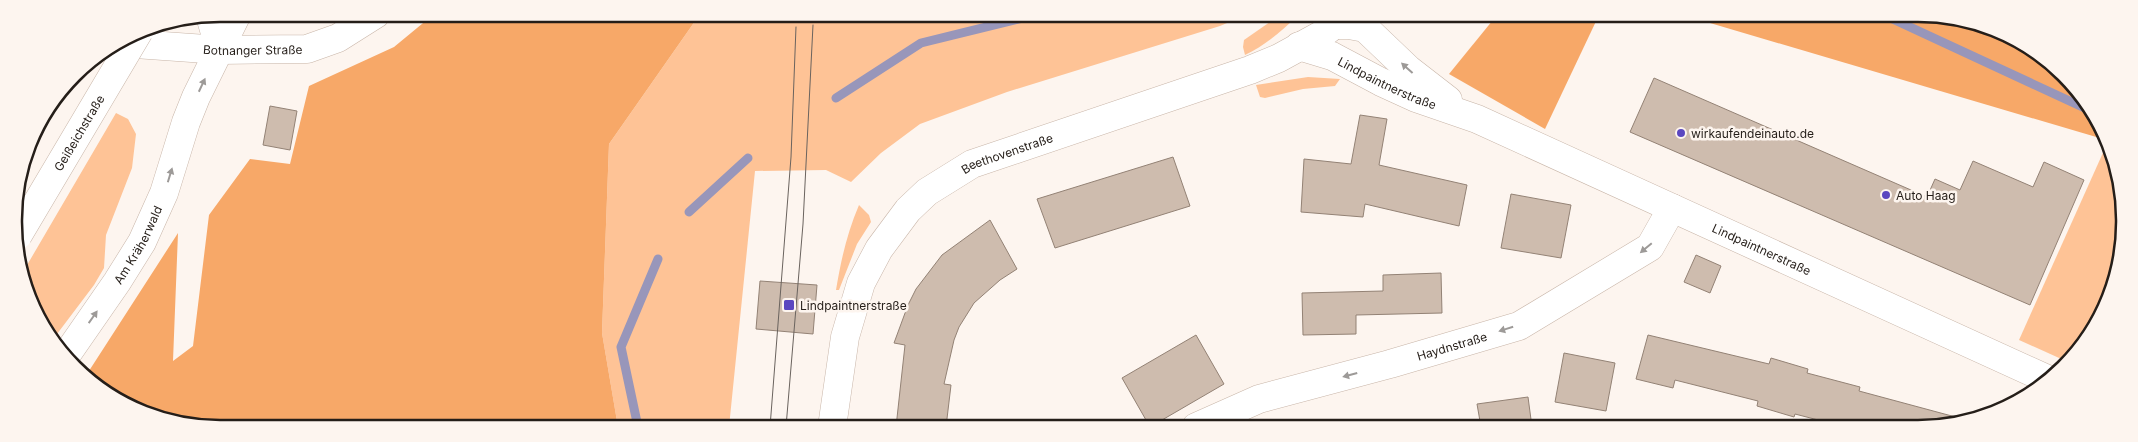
<svg xmlns="http://www.w3.org/2000/svg" width="2138" height="442" viewBox="0 0 2138 442" font-family="Inter,sans-serif">
<style>
.green{fill:#fec396}
.forest{fill:#f7a868}
.lines{fill:none;stroke-linecap:round;stroke-linejoin:round}
.stream{stroke:#9896ba;stroke-width:9}
.building{fill:#cebcae;stroke:#938275}
.minor-casing{stroke:#c8b5a8;stroke-width:29}
.tertiary-casing{stroke:#c8b5a8;stroke-width:29}
.secondary-casing{stroke:#c8b5a8;stroke-width:29}
.minor{stroke:#fff;stroke-width:28}
.tertiary{stroke:#fff;stroke-width:28}
.secondary{stroke:#fff;stroke-width:28}
.tram{stroke:#6a635e;stroke-width:1}
.secondary-bridge-casing{stroke:#c8b5a8;stroke-width:29;stroke-linecap:butt}
.secondary-bridge{stroke:#fff;stroke-width:28}
.oneway{fill:#9d9a98}
.poi-dot{fill:#5b47c0;stroke:#fdf5ef;stroke-width:2}
.labels{text-anchor:middle;dominant-baseline:central;stroke-width:5;stroke-linejoin:round;paint-order:stroke}
.street-label{font-size:12px;fill:#251e19;stroke:#fdf5ef}
.poi-label{font-size:12px;fill:#251e19;stroke:#fdf5ef;text-anchor:start}
.rim{fill:none;stroke:#251e19;stroke-width:2.5}
</style>
<rect width="100%" height="100%" fill="#fdf5ef"/>
<g class="green">
<polygon points="700,14 1246,15 1220,26 1007,92 920,124 881,153 851,182 826,170 755,171 729,427 618,427 602,333 609,144"/>
<path d="M1280,15H1298C1282,31 1266,45 1245,55L1243,47L1244,40Z"/>
<polygon points="1308,77 1340,79 1335,86 1303,89 1265,98 1260,97 1256,85"/>
<polygon points="116,113 128,119 136,134 132,168 106,235 104,268 94,285 54,338 25,288 23,272"/>
<polygon points="2106,146 2117,167 2123,248 2103,313 2068,362 2019,340"/>
<path d="M859,205L869,215L871,222L857,244L839,290H836C841,260 847,233 859,205Z"/>
</g>
<g class="forest">
<polygon points="434,14 700,14 609,144 602,333 618,427 194,427 129,407 87,374 178,233 173,361 193,346 209,215 250,159 290,164 309,86 394,47"/>
<polygon points="1497,15 1599,15 1545,129 1449,74"/>
<polygon points="1683,15 1944,15 2020,41 2081,95 2103,139"/>
</g>
<g class="lines">
<g class="stream">
<polyline points="1884,15 2089,110"/>
<polyline points="836,98 921,43 1035,15"/>
<polyline points="689,212 748,158"/>
<polyline points="638,427 621,347 658,259"/>
</g>
</g>
<g class="building">
<polygon points="1654,78 1927,197 1935,179 1960,190 1973,161 2033,187 2044,162 2084,180 2030,305 1630,132"/>
<polygon points="270,106 297,111 290,150 263,145"/>
<polygon points="1360,115 1387,119 1379,165 1467,185 1459,226 1365,204 1363,217 1301,212 1304,159 1351,164"/>
<polygon points="1173,157 1190,206 1055,248 1037,199"/>
<polygon points="1511,194 1571,205 1561,258 1501,248"/>
<polygon points="990,220 1017,269 1000,280 974,303 959,327 954,340 944,384 951,385 946,427 896,427 905,345 894,343 908,305 916,289 942,255"/>
<polygon points="1696,255 1721,266 1710,293 1684,282"/>
<polygon points="1441,273 1442,313 1356,315 1356,334 1303,335 1302,293 1383,291 1383,275"/>
<polygon points="760,281 817,285 813,334 756,329"/>
<polygon points="1196,335 1224,384 1150,427 1122,378"/>
<polygon points="1648,335 1769,364 1771,358 1808,369 1807,373 1860,387 1859,391 1963,419 1931,428 1849,428 1795,414 1794,417 1757,406 1758,401 1675,380 1673,388 1636,379"/>
<polygon points="1564,353 1615,363 1606,411 1555,402"/>
<polygon points="1528,397 1532,427 1481,427 1477,404"/>
</g>
<g class="lines">
<defs>
<g id="minor">
<path id="s1" d="M1196,427L1259,399L1390,364L1519,326L1650,247L1672,208"/>
</g>
<g id="tertiary">
<polyline points="1332,25 1349,25 1365,28 1408,69 1448,100"/>
<path id="s2" d="M1299,46L1332,56L1381,82L1416,98L1477,119L2047,379"/>
</g>
<g id="secondary">
<polyline points="210,16 220,50"/>
<path id="s3" d="M121,43L220,50L307,49L338,38L376,14"/>
<path id="s4" d="M65,357L117,282L142,242L164,193L186,122L196,97L237,14"/>
<path id="s5" d="M832,427L845,337L861,283L879,249L908,210L927,192L972,164L1250,70L1279,58L1321,35L1347,15"/>
</g>
</defs>
<use href="#minor" class="minor-casing"/>
<use href="#tertiary" class="tertiary-casing"/>
<use href="#secondary" class="secondary-casing"/>
<use href="#minor" class="minor"/>
<use href="#tertiary" class="tertiary"/>
<use href="#secondary" class="secondary"/>
<g class="tram">
<polyline points="770,427 791,157 796,27"/>
<polyline points="786,427 803,224 813,25"/>
</g>
<defs>
<g id="secondary-bridge">
<path id="s6" d="M18,235L139,31"/>
</g>
</defs>
<use href="#secondary-bridge" class="secondary-bridge-casing"/>
<use href="#secondary-bridge" class="secondary-bridge"/>
</g>
<defs><path id="oneway-solid" d="M-6-.8H1V-3.2L6.5 0L1 3.2V.8H-6Z" transform="scale(1.25)"/></defs>
<g class="oneway">
<use href="#oneway-solid" transform="translate(1407 68) rotate(-138)"/>
<use href="#oneway-solid" transform="translate(202 85) rotate(-65)"/>
<use href="#oneway-solid" transform="translate(170 175) rotate(-73)"/>
<use href="#oneway-solid" transform="translate(1646 248) rotate(140)"/>
<use href="#oneway-solid" transform="translate(93 317) rotate(-55)"/>
<use href="#oneway-solid" transform="translate(1506 329) rotate(163)"/>
<use href="#oneway-solid" transform="translate(1350 375) rotate(165)"/>
</g>
<g class="poi-dot">
<circle cx="1681" cy="133" r="5"/>
<circle cx="1886" cy="195" r="5"/>
<rect x="783" y="299" width="12" height="12" rx="2.5"/>
</g>
<g class="labels">
<g class="street-label">
<text stroke="none"><textPath href="#s3" startOffset="132">Botnanger Straße</textPath></text>
<text stroke="none"><textPath href="#s2" startOffset="96">Lindpaintnerstraße</textPath></text>
<text stroke="none"><textPath href="#s6" startOffset="119">Geißeichstraße</textPath></text>
<text stroke="none"><textPath href="#s5" startOffset="350">Beethovenstraße</textPath></text>
<text stroke="none"><textPath href="#s4" startOffset="134">Am Kräherwald</textPath></text>
<text stroke="none"><textPath href="#s2" startOffset="506">Lindpaintnerstraße</textPath></text>
<text stroke="none"><textPath href="#s1" startOffset="269">Haydnstraße</textPath></text>
</g>
<g class="poi-label">
<text x="1691" y="133">wirkaufendeinauto.de</text>
<text x="1896" y="195">Auto Haag</text>
<text x="800" y="305">Lindpaintnerstraße</text>
</g>
</g>
<path d="M0 0H2138V442H0ZM220 22H1918A198 198 0 0 1 2116 220V222A198 198 0 0 1 1918 420H220A198 198 0 0 1 22 222V220A198 198 0 0 1 220 22Z" fill="#fdf5ef" fill-rule="evenodd"/>
<path class="rim" d="M220 22H1918A198 198 0 0 1 2116 220V222A198 198 0 0 1 1918 420H220A198 198 0 0 1 22 222V220A198 198 0 0 1 220 22Z"/>
</svg>
